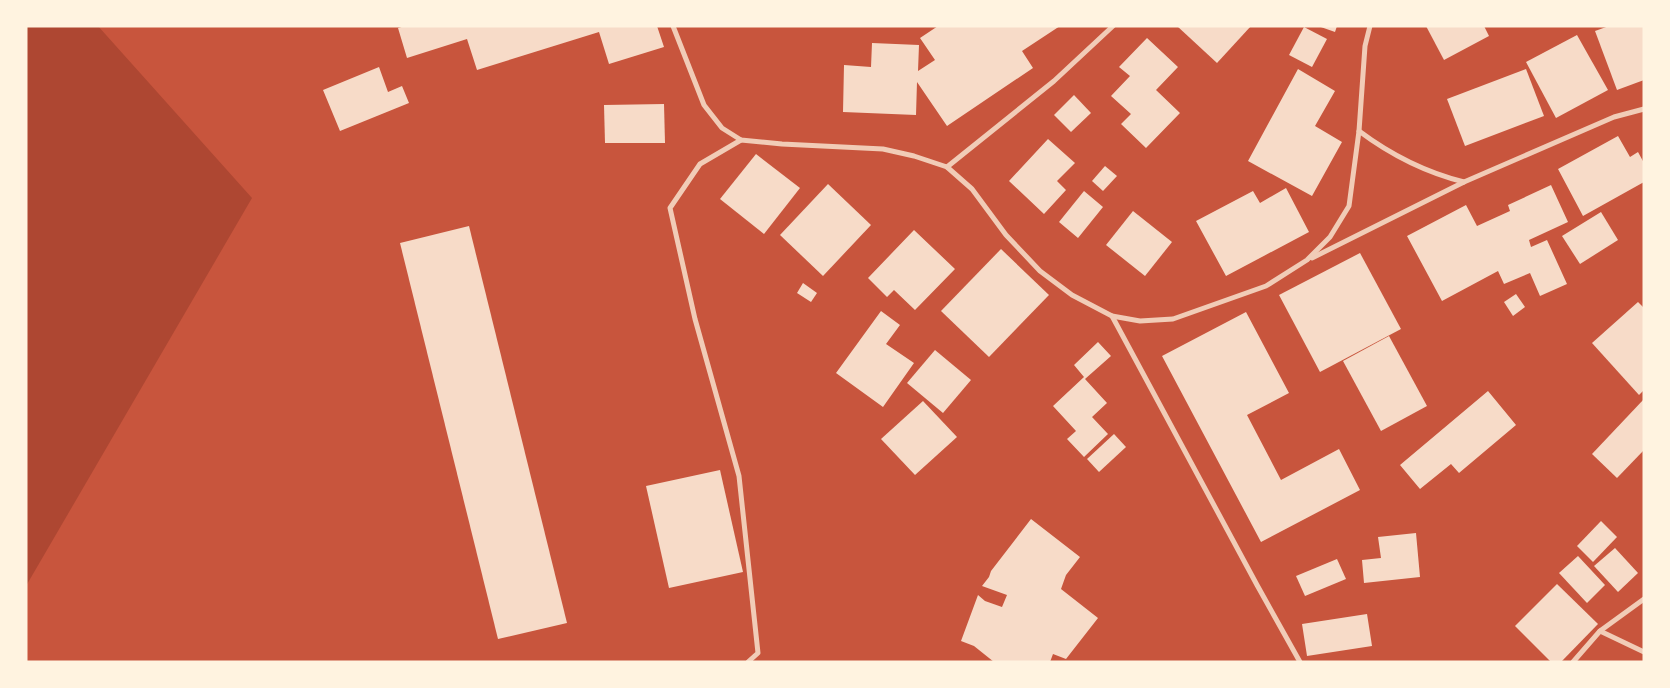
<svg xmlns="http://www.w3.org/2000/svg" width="1670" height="688" viewBox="0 0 1670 688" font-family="'Varela Round',sans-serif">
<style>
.green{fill:#ae4732}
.building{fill:#f7dbc8}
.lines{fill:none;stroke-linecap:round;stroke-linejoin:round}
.minor{stroke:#f1ccb7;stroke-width:5}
</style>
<rect width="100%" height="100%" fill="#c8553d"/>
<polygon class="green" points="26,26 98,26 252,198 26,586"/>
<g class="building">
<polygon points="405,26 657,26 664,47 609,64 599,32 477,70 467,39 407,58 398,28"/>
<polygon points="938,26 1060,26 1022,51 1033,68 947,126 917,82 916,115 843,112 844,65 871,67 872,43 919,45 918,71 935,60 920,38"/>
<polygon points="1177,26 1251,26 1217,63"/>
<polygon points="1318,26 1337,26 1335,32"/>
<polygon points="1426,26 1484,26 1489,36 1444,60"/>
<polygon points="1609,26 1644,26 1644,80 1617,90 1595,31"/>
<polygon points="1304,27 1327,39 1312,67 1289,55"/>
<polygon points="1577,35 1608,90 1556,118 1526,62"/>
<polygon points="1147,38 1178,67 1156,90 1180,113 1146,148 1121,124 1131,114 1111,96 1130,76 1119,67"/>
<polygon points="379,67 388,92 402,86 409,103 340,131 323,90"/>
<polygon points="1298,69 1335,91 1315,126 1342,142 1312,196 1248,161"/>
<polygon points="1526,69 1544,116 1465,146 1447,99"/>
<polygon points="1074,95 1091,113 1071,132 1054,115"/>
<polygon points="664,104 665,143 605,143 604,105"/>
<polygon points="1618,136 1630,157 1638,152 1644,163 1644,182 1583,216 1558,169"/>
<polygon points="1048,139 1075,163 1057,181 1066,190 1044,214 1009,181"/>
<polygon points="756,154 800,188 764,234 720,199"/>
<polygon points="1105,166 1117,176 1103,191 1092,181"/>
<polygon points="828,184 871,225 823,276 780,235"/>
<polygon points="1551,185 1568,222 1529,240 1531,247 1547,240 1567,284 1540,296 1530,273 1504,284 1498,271 1442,301 1407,236 1466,205 1477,226 1510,211 1508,205"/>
<polygon points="1286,188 1309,232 1226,276 1196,221 1253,191 1260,203"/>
<polygon points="1084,191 1103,207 1078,238 1059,222"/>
<polygon points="1133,211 1172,242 1145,276 1106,245"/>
<polygon points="1601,212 1618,240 1580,264 1562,236"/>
<polygon points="469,226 567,623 498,639 400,243"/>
<polygon points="914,230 955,269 915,310 894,290 887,297 868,278"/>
<polygon points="1001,249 1049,295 989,357 941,311"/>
<polygon points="1360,253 1401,329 1320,372 1279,295"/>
<polygon points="803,283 817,293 811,302 797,293"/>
<polygon points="1516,294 1525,307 1513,316 1504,302"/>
<polygon points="1638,302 1644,308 1644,390 1639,395 1592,343"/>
<polygon points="881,311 900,325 886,344 914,363 883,407 836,373"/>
<polygon points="1246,312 1289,393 1247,415 1281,480 1339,449 1360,490 1261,542 1162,356"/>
<polygon points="1389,336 1427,406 1381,431 1343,361"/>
<polygon points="1098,342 1111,356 1085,379 1107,403 1092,417 1108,434 1084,457 1067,439 1076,431 1053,406 1084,377 1074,365"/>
<polygon points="935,350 971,380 943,413 907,383"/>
<polygon points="1488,391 1516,425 1459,473 1451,464 1420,489 1400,465"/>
<polygon points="1644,399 1644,450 1617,478 1592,454"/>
<polygon points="923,401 957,437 915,475 881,439"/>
<polygon points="1114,434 1126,447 1099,472 1087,459"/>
<polygon points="720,470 743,572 669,588 646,486"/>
<polygon points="1031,519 1080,557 1066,575 1061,589 1098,618 1066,659 1053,654 1050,662 994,662 974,646 961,641 978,595 985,601 1002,607 1007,595 982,586 989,577 991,571"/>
<polygon points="1601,521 1617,537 1593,562 1577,546"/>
<polygon points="1416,533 1420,577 1364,583 1362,560 1381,558 1378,537"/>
<polygon points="1615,548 1638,573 1618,592 1594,566"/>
<polygon points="1578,556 1605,585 1587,603 1559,573"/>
<polygon points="1337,559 1346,579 1305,596 1296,576"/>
<polygon points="1557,584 1598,624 1561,662 1551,662 1515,626"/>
<polygon points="1367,614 1372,646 1307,656 1302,624"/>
</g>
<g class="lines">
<g class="minor">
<polyline points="673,26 704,105 722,128 741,140 782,144 883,149 914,156 947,167 972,189 1006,235 1040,271 1072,295 1112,316 1140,321 1173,319 1266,286 1307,260 1330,237 1349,206 1359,131 1365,46 1370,26"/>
<path d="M1359,131C1391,155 1424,172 1464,182"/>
<polyline points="741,140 700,164 670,208 695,319 739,476 758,653 748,662"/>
<polyline points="947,167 1054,81 1113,26"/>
<polyline points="1312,258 1464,182 1614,117 1644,109"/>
<polyline points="1112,316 1257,585 1300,662"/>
<polyline points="1600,631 1644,652"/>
<polyline points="1573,662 1600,631 1644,599"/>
</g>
</g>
<rect width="1670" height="688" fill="none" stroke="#fff3e0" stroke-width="55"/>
</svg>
